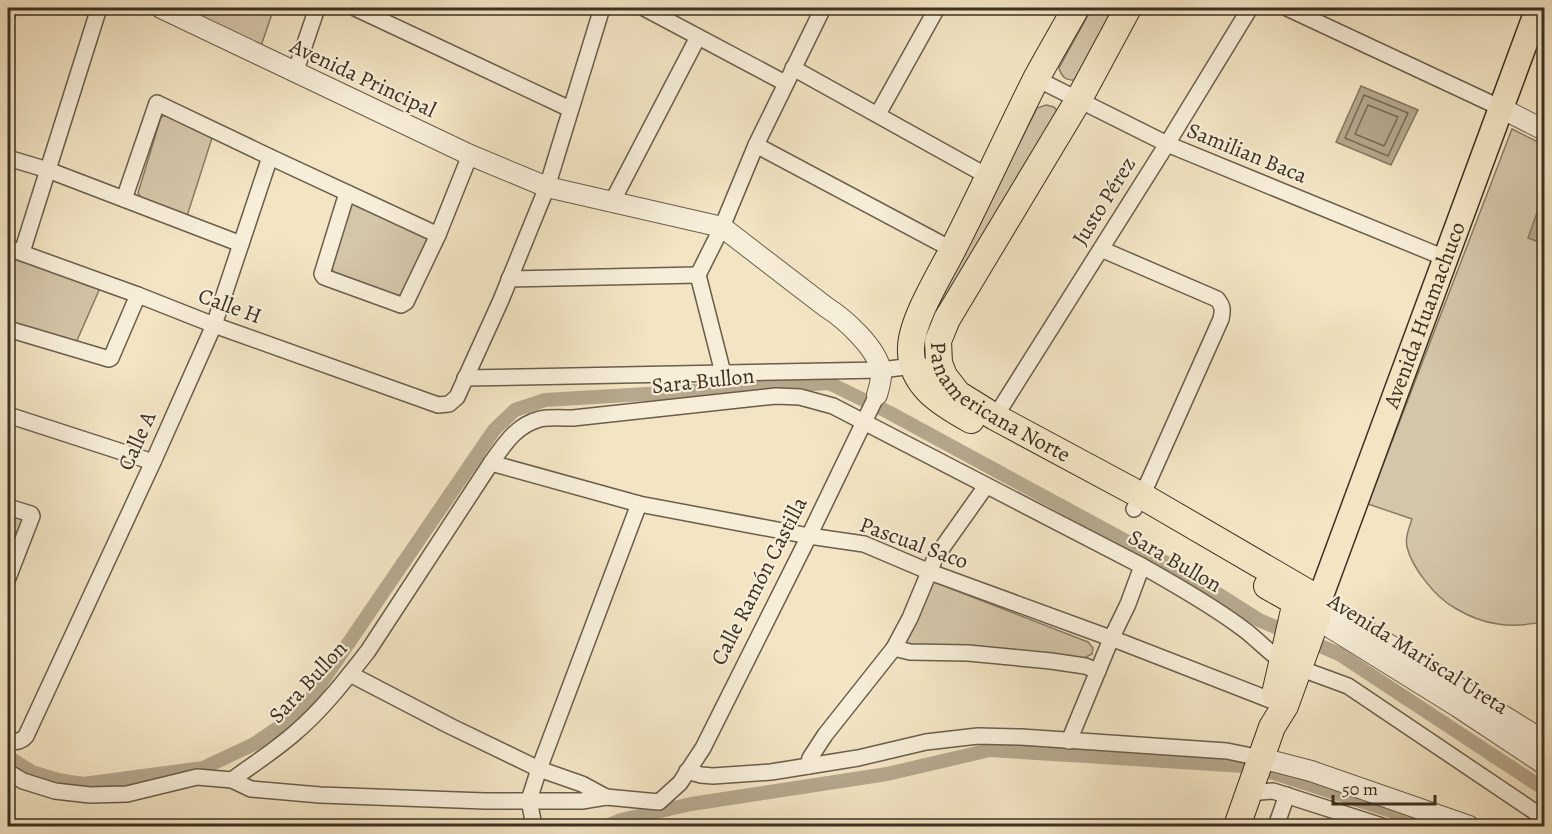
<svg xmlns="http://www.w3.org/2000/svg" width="1552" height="834" viewBox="0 0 1552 834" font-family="Alegreya,serif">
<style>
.green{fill:#d4c6a9;stroke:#887c66;stroke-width:1.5}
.water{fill:#b5a88d;stroke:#857863;stroke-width:1.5}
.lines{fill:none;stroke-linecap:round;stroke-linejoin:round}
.shore{stroke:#786c58;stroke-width:1.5}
.canal{stroke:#b5a88d;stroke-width:14}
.minor-casing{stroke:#6a5e4b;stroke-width:18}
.tertiary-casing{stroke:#6a5e4b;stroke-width:22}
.primary-casing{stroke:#3c3123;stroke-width:27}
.trunk-casing{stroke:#3c3123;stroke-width:28}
.minor{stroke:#f7eed9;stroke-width:15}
.tertiary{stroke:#f7eed9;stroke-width:20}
.primary{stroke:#f3e5c4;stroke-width:24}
.trunk{stroke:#f3e5c4;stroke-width:26}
.labels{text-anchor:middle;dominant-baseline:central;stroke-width:4.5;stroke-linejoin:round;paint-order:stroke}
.street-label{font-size:22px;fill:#3c3123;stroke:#f7eed9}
</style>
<rect width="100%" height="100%" fill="#f3e5c4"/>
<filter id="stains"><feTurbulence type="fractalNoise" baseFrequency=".00333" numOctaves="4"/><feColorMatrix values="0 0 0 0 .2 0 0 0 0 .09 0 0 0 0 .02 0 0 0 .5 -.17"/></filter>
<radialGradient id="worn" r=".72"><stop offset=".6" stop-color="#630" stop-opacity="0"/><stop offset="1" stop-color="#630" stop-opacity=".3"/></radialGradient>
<g class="green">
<polygon points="196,8 274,8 261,46 194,13"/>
<path d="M1092,8H1122L1081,80C1069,81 1062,80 1059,68Z"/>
<polygon points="1046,105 1054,107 1059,113 941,317 934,313 1037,108"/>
<polygon points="166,115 213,135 187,216 141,198 138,193 161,117"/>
<path d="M1512,129L1544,145V622C1529,624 1514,627 1498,624C1483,622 1468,616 1455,608C1436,598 1412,568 1407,547C1405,537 1409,528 1412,519L1368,504Z"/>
<polygon points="356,203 429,235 430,242 402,297 333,272 331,265 351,205"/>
<polygon points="8,254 100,288 75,345 8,323"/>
<polygon points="8,511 27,516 8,566"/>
<polygon points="934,582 1088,642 1093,648 1092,654 1084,658 902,645 931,583"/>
</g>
<g class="water">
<polygon points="1361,86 1418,110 1391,165 1336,142"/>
<polygon points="1544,193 1544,244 1528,238"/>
</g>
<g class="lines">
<g class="shore">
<polygon points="1364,95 1408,113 1388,156 1345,138"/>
<polygon points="1368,105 1398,117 1384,146 1355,134"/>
</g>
<g class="canal">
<polyline points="8,757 32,772 58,780 83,784 203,768 254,744 288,721 311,698 494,430 515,410 545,400 829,383 890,413 1183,572 1259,620 1339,654 1544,789"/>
<polyline points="607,826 621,820 691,804 887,774 990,750 1244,766 1270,772 1438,826"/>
</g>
<defs>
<g id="minor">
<polyline points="355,8 570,109"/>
<polyline points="644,8 785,83"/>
<polyline points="1287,8 1501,108"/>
<polyline points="8,13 9,8"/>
<polyline points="793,68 989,177"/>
<polyline points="295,73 317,8"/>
<polyline points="1037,79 1167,144 1445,258"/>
<polyline points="878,114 937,8"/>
<polyline points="756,145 953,250"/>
<polyline points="8,158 48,170 241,244"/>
<polyline points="347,193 322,274 324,277 401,305 406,302 438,235 470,155"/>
<polyline points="124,199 157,103 270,157 438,235"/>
<polyline points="612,202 698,37"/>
<polyline points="8,248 138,295 214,325 438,405 449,404 457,397 501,300 547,187 602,8"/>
<path d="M1101,249L1217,299C1223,306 1223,310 1221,319L1142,496L1134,509"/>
<polyline points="22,252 99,8"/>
<polyline points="698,275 722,227 756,145 823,8"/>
<polyline points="698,275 723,373"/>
<polyline points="509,279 698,275"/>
<polyline points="8,329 109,359 111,358 138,295"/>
<polyline points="465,378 881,370 921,365"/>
<polyline points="8,415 153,462"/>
<polyline points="995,417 1167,144 1250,8"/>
<polyline points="491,463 639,504 809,536 864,544 930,572 1124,643 1273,701"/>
<polyline points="8,507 31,514 32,516 8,578"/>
<polyline points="894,648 910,652 968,653 1051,661 1085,666 1098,671"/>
<polyline points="1299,668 1348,686 1544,818"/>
<polyline points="350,674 450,726 539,769 582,784 606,797"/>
<path d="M8,739C14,743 21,742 26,736L153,462L214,325L270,157"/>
<polyline points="1069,741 1111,639 1128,604 1142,566"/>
<polyline points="808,766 810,758 825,735 894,648 910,618 935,558 986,486"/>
<polyline points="687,771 701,775 713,776 771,772 858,758 926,742 978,736 1021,737 1227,751 1261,758"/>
<polyline points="8,772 23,781 55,791 90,795 127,794 197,777 232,780 251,789 320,795 485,801 582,801 606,797 659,802 680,783 703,748 809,536 877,395"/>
<path d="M232,780C253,764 276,750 296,732C323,709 346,679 368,651L491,463C504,445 516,425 540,419C550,417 563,418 573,418L776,396L800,397L833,406L1142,566C1176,585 1211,605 1242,628C1256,638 1267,651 1282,661"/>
<polyline points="1249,793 1273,791 1382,826"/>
<polyline points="534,826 529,800 539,769 639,504"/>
<polyline points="1276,826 1287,795"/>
</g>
<g id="tertiary">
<path d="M161,8L470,155L547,187L722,227L826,307C845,319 877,348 881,371C882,379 879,388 877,395"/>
<polyline points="1501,108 1544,130"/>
<polyline points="1319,601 1544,741"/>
<polyline points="1305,612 1458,707 1544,764"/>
<polyline points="1261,758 1311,771 1469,826"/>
</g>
<g id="primary">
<path id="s1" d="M1303,604L1319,601L1538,8"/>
</g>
<g id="trunk">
<path id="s2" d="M1128,8L1079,99L947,319L938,341L939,363L944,376L958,394L995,417L1142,496L1317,598L1319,605L1317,618L1285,706L1272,727L1237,826"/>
<path d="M971,420C942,404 909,385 911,347C912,319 941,273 954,247C982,192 1008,135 1036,79C1049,55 1063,31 1076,8"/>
<polyline points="1267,586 1292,600 1295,606 1275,694"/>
</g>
</defs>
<use href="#minor" class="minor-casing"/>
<use href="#tertiary" class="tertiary-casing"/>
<use href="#primary" class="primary-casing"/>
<use href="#trunk" class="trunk-casing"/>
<use href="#minor" class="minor"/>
<use href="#tertiary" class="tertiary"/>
<use href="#primary" class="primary"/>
<use href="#trunk" class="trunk"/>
</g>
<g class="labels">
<g class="street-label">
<text transform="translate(363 78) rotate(25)">Avenida Principal</text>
<text transform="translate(1247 153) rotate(22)">Samilian Baca</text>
<text transform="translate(1104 201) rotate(-58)">Justo Pérez</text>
<text transform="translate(230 306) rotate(20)">Calle H</text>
<text stroke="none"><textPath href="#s1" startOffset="321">Avenida Huamachuco</textPath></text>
<text transform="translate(703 381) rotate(-6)">Sara Bullon</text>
<text stroke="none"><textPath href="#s2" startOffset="477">Panamericana Norte</textPath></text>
<text transform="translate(137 441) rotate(-66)">Calle A</text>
<text transform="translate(914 543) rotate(20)">Pascual Saco</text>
<text transform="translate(1175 561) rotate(30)">Sara Bullon</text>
<text transform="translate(759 581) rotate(-63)">Calle Ramón Castilla</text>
<text transform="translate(1418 654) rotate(32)">Avenida Mariscal Ureta</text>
<text transform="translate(308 682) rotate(-47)">Sara Bullon</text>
</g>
</g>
<rect width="1552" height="834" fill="none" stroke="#f3e5c4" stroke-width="30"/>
<rect x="9" y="9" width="1534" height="816" fill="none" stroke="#3c3123" stroke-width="3"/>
<rect x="15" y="15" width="1522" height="804" fill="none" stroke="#3c3123" stroke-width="1.5"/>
<path d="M1333 795v9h102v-9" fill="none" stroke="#3c3123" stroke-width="3"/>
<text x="1342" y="795" font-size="18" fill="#3c3123" stroke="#f7eed9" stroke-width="4.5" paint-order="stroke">50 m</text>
<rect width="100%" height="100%" filter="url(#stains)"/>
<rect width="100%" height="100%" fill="url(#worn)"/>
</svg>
